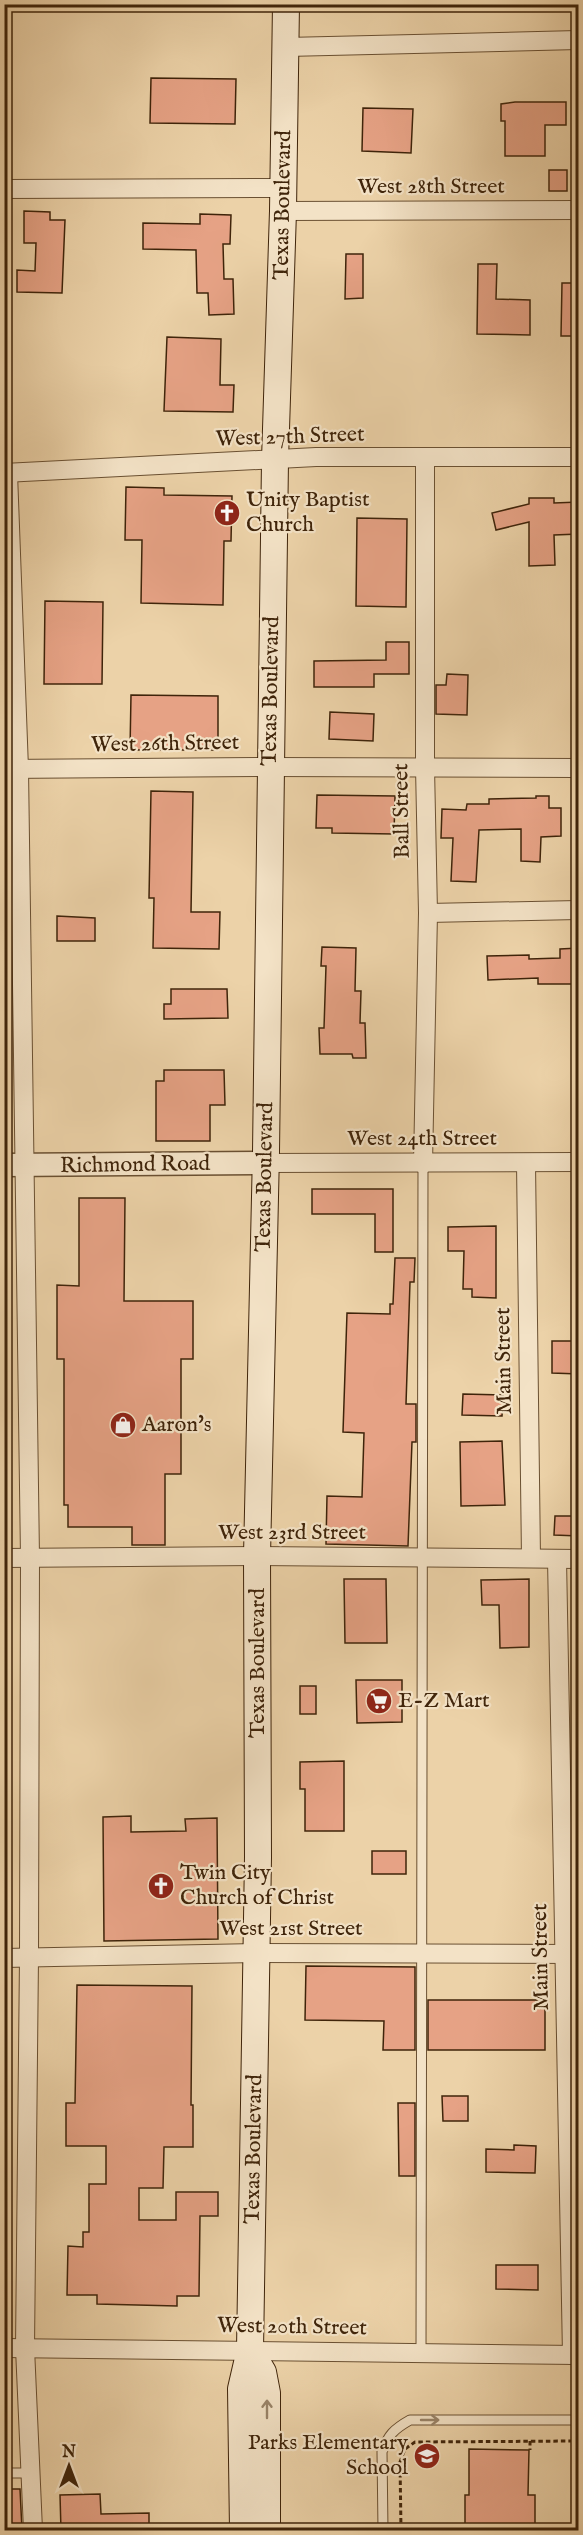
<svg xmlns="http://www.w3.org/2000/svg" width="583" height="2535" viewBox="0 0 583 2535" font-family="'IM FELL English',serif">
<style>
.building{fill:#e6a285;stroke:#3f240a;stroke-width:1.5}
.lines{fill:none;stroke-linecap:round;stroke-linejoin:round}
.service-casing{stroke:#6a5032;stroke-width:11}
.minor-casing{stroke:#6a5032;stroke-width:20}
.tertiary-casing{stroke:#6a5032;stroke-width:25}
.secondary-casing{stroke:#3f240a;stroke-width:28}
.path{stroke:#3f240a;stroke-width:3;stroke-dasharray:4.5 3;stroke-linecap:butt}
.service{stroke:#f3e2c6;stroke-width:9}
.minor{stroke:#f3e2c6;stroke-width:18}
.tertiary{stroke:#f3e2c6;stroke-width:22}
.secondary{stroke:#f3e2c6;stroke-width:26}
.oneway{stroke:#998368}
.labels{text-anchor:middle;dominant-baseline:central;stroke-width:4.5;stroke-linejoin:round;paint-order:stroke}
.street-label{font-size:22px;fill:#3f240a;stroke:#f3e2c6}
.poi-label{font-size:22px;fill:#3f240a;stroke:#f3e2c6;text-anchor:start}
</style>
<rect width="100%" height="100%" fill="#ecd2a8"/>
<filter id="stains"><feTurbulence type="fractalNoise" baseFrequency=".00333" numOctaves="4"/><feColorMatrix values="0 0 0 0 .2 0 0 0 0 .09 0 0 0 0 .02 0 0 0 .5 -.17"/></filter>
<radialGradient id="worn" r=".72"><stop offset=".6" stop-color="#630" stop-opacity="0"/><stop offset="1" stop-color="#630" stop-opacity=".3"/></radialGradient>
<g class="building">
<polygon points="151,78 236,79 235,124 150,123"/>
<polygon points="515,102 566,102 566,125 545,125 545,156 505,156 505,121 501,121 501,104"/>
<polygon points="363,108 413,109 411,153 362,151"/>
<rect x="549" y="170" width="18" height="21"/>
<polygon points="24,211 50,212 50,220 65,220 62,293 17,292 17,270 35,271 36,243 24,243"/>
<polygon points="200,214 231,215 230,244 223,244 224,279 233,279 234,314 209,315 208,293 197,293 196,250 143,249 143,223 200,224"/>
<polygon points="346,254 363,254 363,298 345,299"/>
<polygon points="478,264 497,264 496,299 530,300 530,335 477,334"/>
<polygon points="562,283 579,283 579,336 561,336"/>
<polygon points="167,337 221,339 220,385 234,385 233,412 164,411"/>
<polygon points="126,487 164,488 164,495 232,496 231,541 224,541 223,605 141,603 142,540 125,540"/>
<polygon points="529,498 554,498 554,503 579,502 579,534 554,535 555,565 529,566 529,522 496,530 492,513 529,504"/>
<polygon points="357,518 407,519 406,607 356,606"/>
<polygon points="45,601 103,602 102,684 44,684"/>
<polygon points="386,642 409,642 409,674 374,674 374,687 314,687 314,661 386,660"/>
<polygon points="447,674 468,675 467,715 436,714 436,685 446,685"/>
<polygon points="131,695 218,696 218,750 130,750"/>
<polygon points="330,712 374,714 373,741 329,739"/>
<polygon points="151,791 193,792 191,912 220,912 219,949 153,948 154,898 149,898"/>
<polygon points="317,795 395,796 394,834 332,833 332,828 316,828"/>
<polygon points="536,796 549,796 549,808 561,808 561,836 541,837 540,862 521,861 521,829 479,830 476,882 451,881 453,838 441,838 442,809 466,810 467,804 489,804 489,799 536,798"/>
<polygon points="57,916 95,918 95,941 57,941"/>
<polygon points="322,947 356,948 355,991 361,991 360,1023 365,1023 366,1058 353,1058 352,1054 320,1054 319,1028 324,1028 326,966 321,966"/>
<polygon points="579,948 579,984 538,984 538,978 488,980 487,956 529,955 529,959 560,958 560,949"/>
<polygon points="171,989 227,989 228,1018 164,1019 164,1004 171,1004"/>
<polygon points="164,1070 224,1070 225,1105 210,1105 210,1141 156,1141 156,1081 164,1081"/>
<polygon points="312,1189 393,1189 393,1252 375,1252 375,1214 312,1214"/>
<polygon points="79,1198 125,1198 124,1301 193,1301 193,1359 181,1359 181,1474 165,1474 165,1545 132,1545 132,1527 68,1527 68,1505 64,1505 64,1359 57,1359 57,1285 79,1286"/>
<polygon points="496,1226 496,1298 472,1297 472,1289 463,1289 464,1251 448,1251 448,1227"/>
<polygon points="395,1258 415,1258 414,1282 410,1282 406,1404 416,1404 416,1442 412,1442 408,1546 326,1544 327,1496 362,1497 364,1433 343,1432 347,1313 390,1314 390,1304 393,1304"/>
<polygon points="552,1341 579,1341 579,1374 552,1373"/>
<polygon points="463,1394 503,1395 502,1416 462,1415"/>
<polygon points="502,1441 505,1505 461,1506 460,1442"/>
<polygon points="555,1516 579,1516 579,1536 554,1535"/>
<polygon points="344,1579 386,1579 387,1643 345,1643"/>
<polygon points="529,1579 529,1647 500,1648 499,1605 482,1605 481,1580"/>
<polygon points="356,1680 402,1680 402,1722 357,1723"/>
<rect x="300" y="1686" width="16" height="28"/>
<polygon points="344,1761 344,1831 305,1831 305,1789 300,1789 300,1762"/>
<polygon points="131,1816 131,1832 186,1831 185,1819 217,1818 218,1939 104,1941 103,1817"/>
<rect x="372" y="1851" width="34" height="23"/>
<polygon points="306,1966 415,1967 415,2050 383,2050 384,2021 305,2020"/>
<polygon points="77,1985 192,1986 191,2105 193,2105 193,2147 164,2147 163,2188 139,2188 139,2220 176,2220 176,2192 218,2192 218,2216 200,2216 199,2296 177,2296 177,2306 97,2304 97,2295 67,2295 68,2246 83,2247 83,2232 89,2232 89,2184 106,2184 106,2146 66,2146 66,2103 75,2103"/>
<rect x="428" y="2000" width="117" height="50"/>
<polygon points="442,2096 468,2096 468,2121 443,2121"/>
<polygon points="398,2103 415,2103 415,2176 399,2176"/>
<polygon points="514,2145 536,2146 535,2173 486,2172 486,2149 514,2150"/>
<polygon points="496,2265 538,2265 538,2290 496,2289"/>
<polygon points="469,2449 529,2450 528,2495 535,2495 535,2530 465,2530 465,2495 469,2495"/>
<polygon points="4,2489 20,2489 22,2530 4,2530"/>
<polygon points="100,2494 101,2514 149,2513 149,2530 61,2530 60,2495"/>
</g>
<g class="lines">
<defs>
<g id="service">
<polyline points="421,2353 423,1164"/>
<polyline points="4,2473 31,2473"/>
<path d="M383,2530L382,2452C388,2435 394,2429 410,2420H578"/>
</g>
<g id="minor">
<polyline points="286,47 578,40"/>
<polyline points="4,189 283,188"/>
<polyline points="283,211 578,210"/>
<polyline points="4,473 316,457 578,457"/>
<polyline points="8,473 19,769 30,1558 29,1957 25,2348 33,2530"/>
<polyline points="4,769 270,767 578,768"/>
<polyline points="428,913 578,910"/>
<polyline points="265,1163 578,1162"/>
<polyline points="526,1163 531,1558"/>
<polyline points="423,1164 428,913 425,767 425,457"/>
<polyline points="4,1558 257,1556 578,1559"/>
<polyline points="557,1559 572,2355"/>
<polyline points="4,1958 257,1953 578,1954"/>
<polyline points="4,2348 578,2355"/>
</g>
<polyline id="tertiary" points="4,1165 265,1163"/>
<g id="secondary">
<polyline points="250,2350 263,2372 267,2393 267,2530"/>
<polyline points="243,2530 241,2389 250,2350 258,1857 257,1556 266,1152 275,460 283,211 286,4"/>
</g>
</defs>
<use href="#service" class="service-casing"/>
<use href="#minor" class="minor-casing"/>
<use href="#tertiary" class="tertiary-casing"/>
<use href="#secondary" class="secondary-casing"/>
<g class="path">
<polyline points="530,2441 530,2450"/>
<polyline points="401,2530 400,2462 405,2449 415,2442 578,2441"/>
</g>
<use href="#service" class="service"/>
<use href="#minor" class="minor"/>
<use href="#tertiary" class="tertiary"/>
<use href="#secondary" class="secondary"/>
</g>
<defs><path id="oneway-shaft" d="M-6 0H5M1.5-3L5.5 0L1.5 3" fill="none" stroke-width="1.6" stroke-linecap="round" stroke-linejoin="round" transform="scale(1.5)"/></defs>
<g class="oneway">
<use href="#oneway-shaft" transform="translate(267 2409) rotate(-90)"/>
<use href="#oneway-shaft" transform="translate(430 2420)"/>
</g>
<defs>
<symbol id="church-disc" viewBox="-11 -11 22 22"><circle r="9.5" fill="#8f2418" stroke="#f3e2c6"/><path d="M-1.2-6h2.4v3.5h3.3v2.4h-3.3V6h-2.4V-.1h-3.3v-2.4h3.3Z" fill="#fff"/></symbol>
<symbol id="shop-disc" viewBox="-11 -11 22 22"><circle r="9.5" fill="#8f2418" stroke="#f3e2c6"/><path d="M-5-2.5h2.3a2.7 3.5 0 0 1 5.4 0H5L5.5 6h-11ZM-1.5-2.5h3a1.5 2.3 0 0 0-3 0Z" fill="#fff"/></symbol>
<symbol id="supermarket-disc" viewBox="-11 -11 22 22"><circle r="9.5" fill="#8f2418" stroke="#f3e2c6"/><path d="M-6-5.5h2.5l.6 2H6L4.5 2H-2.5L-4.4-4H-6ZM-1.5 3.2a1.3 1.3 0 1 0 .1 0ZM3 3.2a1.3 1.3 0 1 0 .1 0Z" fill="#fff"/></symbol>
<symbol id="school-disc" viewBox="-11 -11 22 22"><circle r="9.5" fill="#8f2418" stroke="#f3e2c6"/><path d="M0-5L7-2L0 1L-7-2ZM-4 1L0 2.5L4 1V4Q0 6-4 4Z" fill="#fff"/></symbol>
</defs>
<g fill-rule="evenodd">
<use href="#church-disc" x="212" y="498" width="30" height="30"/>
<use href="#shop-disc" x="108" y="1410" width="30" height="30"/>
<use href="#supermarket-disc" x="364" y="1686" width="30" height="30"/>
<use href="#church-disc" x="146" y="1871" width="30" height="30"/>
<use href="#school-disc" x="412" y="2441" width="30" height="30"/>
</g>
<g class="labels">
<g class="street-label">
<text x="431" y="187">West 28th Street</text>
<text transform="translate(283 205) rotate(-89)">Texas Boulevard</text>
<text transform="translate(290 437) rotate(-2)">West 27th Street</text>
<text transform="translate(271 691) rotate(-89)">Texas Boulevard</text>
<text transform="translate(165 744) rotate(-1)">West 26th Street</text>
<text transform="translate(402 811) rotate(-91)">Ball Street</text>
<text x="422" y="1139">West 24th Street</text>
<text transform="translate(135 1165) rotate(-1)">Richmond Road</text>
<text transform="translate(265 1177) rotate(-89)">Texas Boulevard</text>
<text transform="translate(504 1361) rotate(-91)">Main Street</text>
<text x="292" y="1533">West 23rd Street</text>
<text transform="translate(258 1663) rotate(-90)">Texas Boulevard</text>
<text x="291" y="1929">West 21st Street</text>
<text transform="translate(541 1957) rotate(-91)">Main Street</text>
<text transform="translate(254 2149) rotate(-89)">Texas Boulevard</text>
<text transform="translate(292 2327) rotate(1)">West 20th Street</text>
</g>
<g class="poi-label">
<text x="246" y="500">Unity Baptist<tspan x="246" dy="25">Church</tspan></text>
<text x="142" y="1425">Aaron's</text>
<text x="398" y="1701">E-Z Mart</text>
<text x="180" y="1873">Twin City<tspan x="180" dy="25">Church of Christ</tspan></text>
<text x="408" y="2443" text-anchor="end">Parks Elementary<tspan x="408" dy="25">School</tspan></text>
</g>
</g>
<rect width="583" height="2535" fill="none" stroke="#ecd2a8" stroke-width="24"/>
<rect x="6" y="6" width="571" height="2523" fill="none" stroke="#3f240a" stroke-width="3"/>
<rect x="12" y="12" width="559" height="2511" fill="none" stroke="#3f240a" stroke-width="1.5"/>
<g transform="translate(69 2466)" stroke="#f3e2c6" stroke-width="4.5" paint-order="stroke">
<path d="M0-4.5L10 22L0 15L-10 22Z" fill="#3f240a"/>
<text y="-9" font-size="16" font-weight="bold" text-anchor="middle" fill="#3f240a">N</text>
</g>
<rect width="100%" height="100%" filter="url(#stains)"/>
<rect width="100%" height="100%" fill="url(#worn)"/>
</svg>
